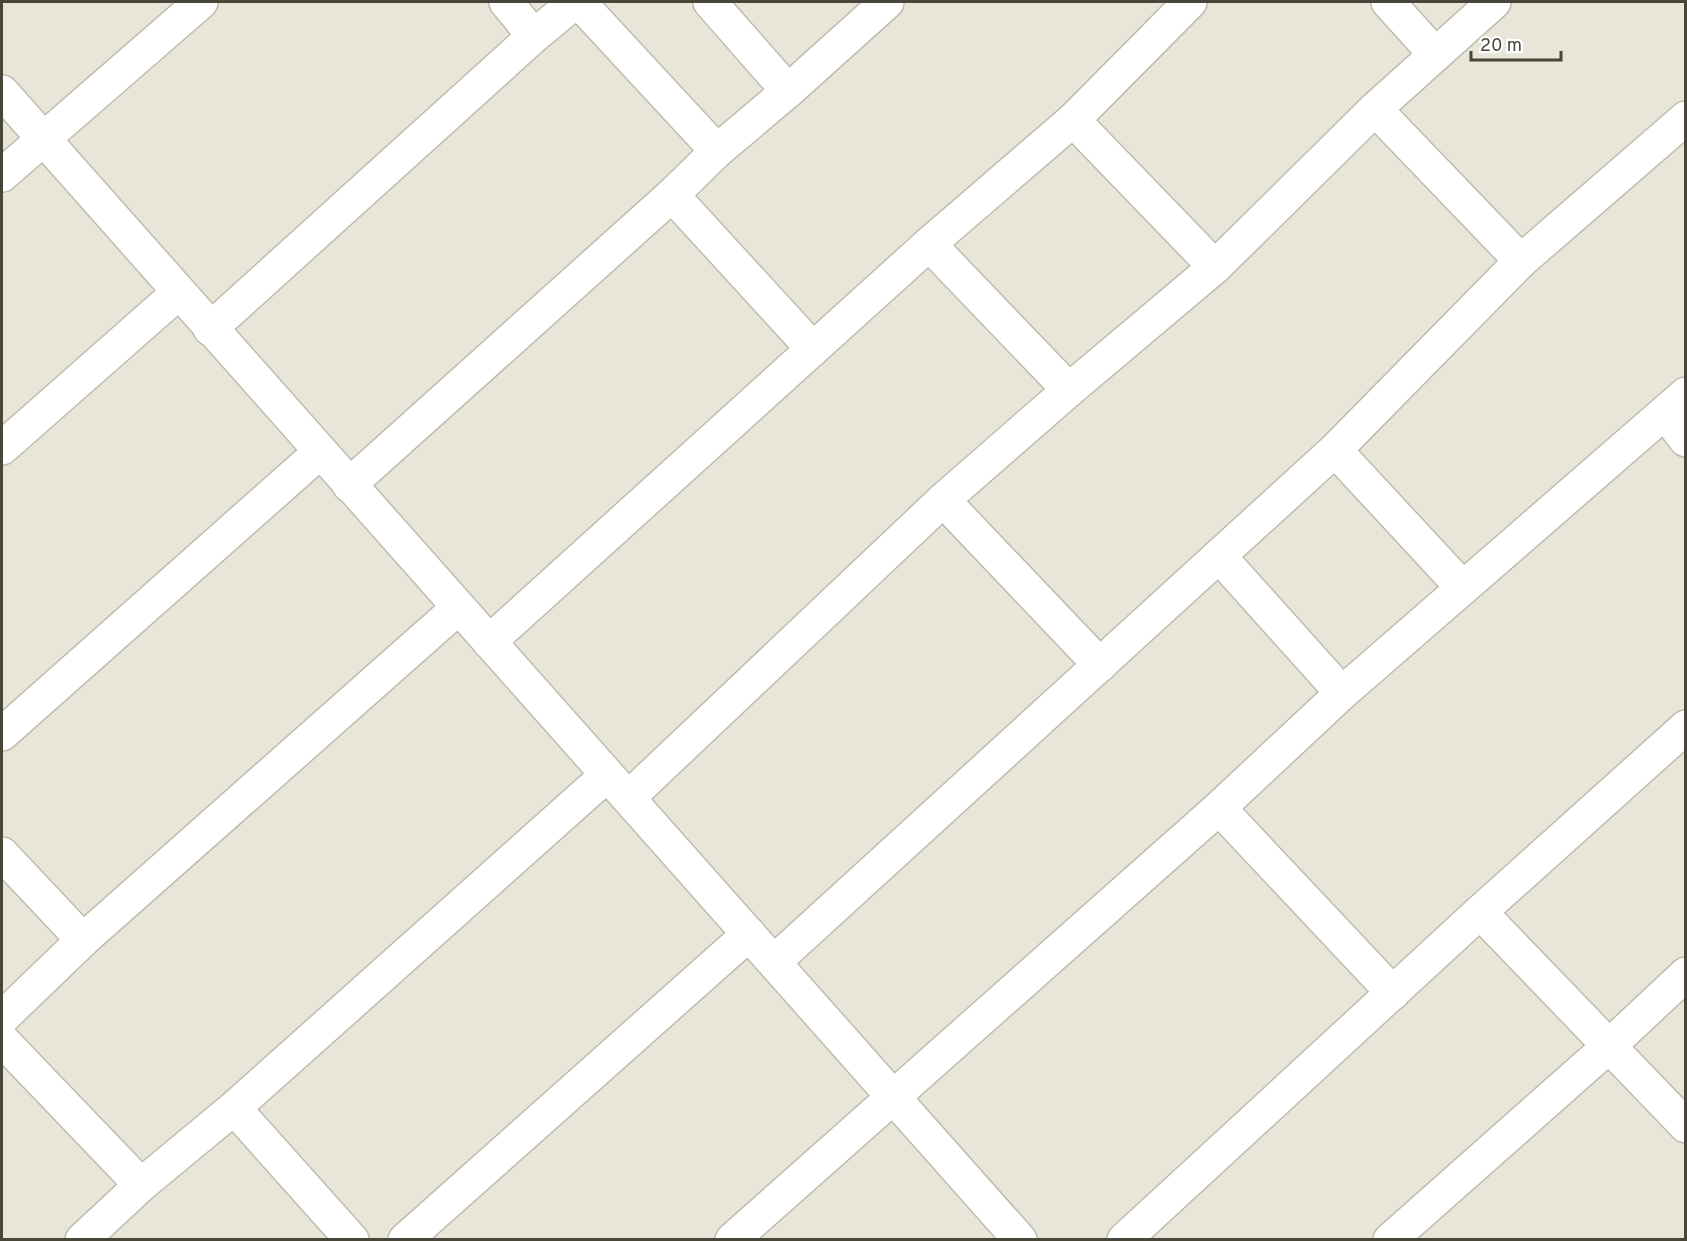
<svg xmlns="http://www.w3.org/2000/svg" width="1687" height="1241" viewBox="0 0 1687 1241" font-family="Overpass,sans-serif">
<style>
.residential{fill:#e8e6d9}
.lines{fill:none;stroke-linecap:round;stroke-linejoin:round}
.minor-casing{stroke:#c0bcad;stroke-width:36}
.minor{stroke:#fff;stroke-width:33}
</style>
<rect width="100%" height="100%" fill="#f4f3eb"/>
<polygon class="residential" points="2,2 1685,2 1685,1239 2,1240"/>
<g class="lines">
<defs>
<g id="minor">
<polyline points="506,2 534,36"/>
<polyline points="579,2 717,151"/>
<polyline points="710,2 788,91"/>
<polyline points="1388,2 1435,54"/>
<polyline points="2,92 1020,1240"/>
<polyline points="1375,109 1521,261"/>
<polyline points="1073,120 1215,267"/>
<polyline points="2,175 201,2"/>
<polyline points="672,195 813,349"/>
<polyline points="929,244 1069,390"/>
<polyline points="210,329 534,36 575,2"/>
<polyline points="1665,413 1686,440"/>
<polyline points="2,448 178,293"/>
<polyline points="1335,450 1462,587"/>
<polyline points="349,485 672,195 717,151 788,91 887,2"/>
<polyline points="943,500 1100,665"/>
<polyline points="1219,556 1342,693"/>
<polyline points="489,642 929,244 1073,120 1190,2"/>
<polyline points="2,734 320,452"/>
<polyline points="628,798 943,500 1069,390 1215,267 1375,109 1494,2"/>
<polyline points="1219,808 1393,993"/>
<polyline points="2,854 83,940"/>
<polyline points="1480,912 1686,1126"/>
<polyline points="774,962 1335,450 1521,261 1686,118"/>
<polyline points="2,1018 83,940 458,608"/>
<polyline points="2,1040 141,1185"/>
<polyline points="234,1108 352,1240"/>
<polyline points="82,1240 141,1185 234,1108 607,775"/>
<polyline points="405,1240 749,934"/>
<polyline points="732,1240 1219,808 1342,693 1686,394"/>
<polyline points="1124,1240 1480,912 1686,727"/>
<polyline points="1390,1240 1608,1047 1686,974"/>
</g>
</defs>
<use href="#minor" class="minor-casing"/>
<use href="#minor" class="minor"/>
</g>
<rect width="1687" height="1241" fill="none" stroke="#484539" stroke-width="6"/>
<path d="M1471 51v9h90v-9" fill="none" stroke="#484539" stroke-width="3"/>
<text x="1480" y="51" font-size="18" fill="#484539" stroke="#ffffff" stroke-width="4.5" paint-order="stroke">20 m</text>
</svg>
